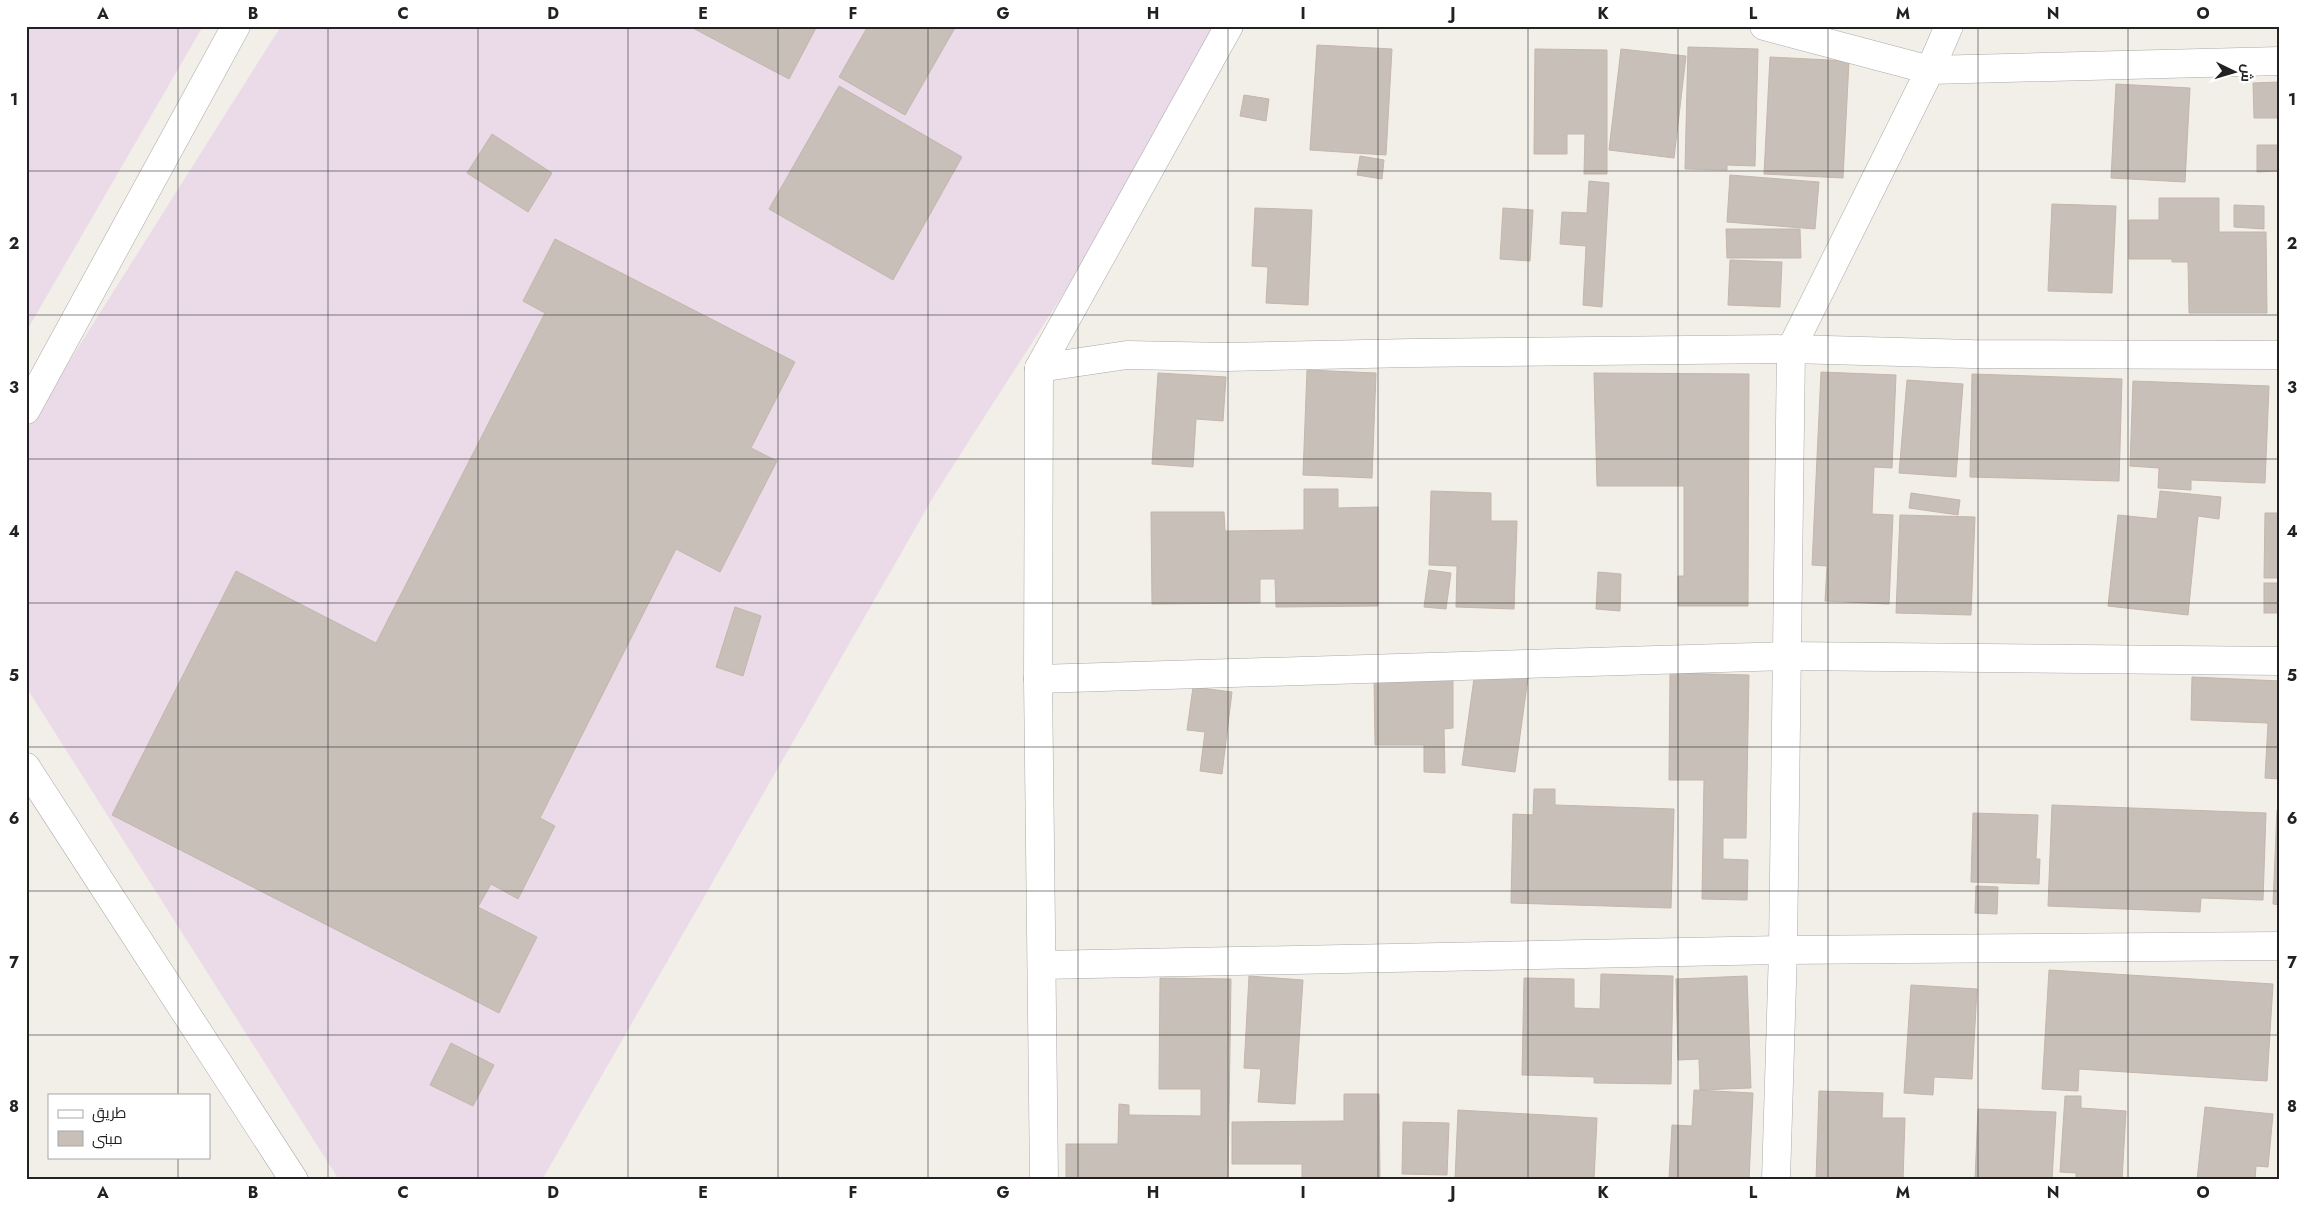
<svg xmlns="http://www.w3.org/2000/svg" width="2306" height="1206" viewBox="0 0 2306 1206" font-family="Jost,Cairo,sans-serif">
<style>
.industrial{fill:#ebdbe8}
.building{fill:#c7bfb8;stroke:#c4b6ab}
.lines{fill:none;stroke-linecap:round;stroke-linejoin:round}
.minor-casing{stroke:#a9a9a9;stroke-width:29}
.minor{stroke:#fff;stroke-width:28}
.grid{fill:none;stroke:#222;stroke-width:1;stroke-opacity:0.55}
.neatline{fill:none;stroke:#222;stroke-width:2}
.grid-label{font-size:16px;text-anchor:middle;font-weight:bold;fill:#222}
</style>
<rect width="100%" height="100%" fill="#f2efe9"/>
<g class="industrial">
<polygon points="26,26 203,26 26,332"/>
<polygon points="281,26 1235,26 935,494 542,1180 339,1180 26,687 26,430"/>
</g>
<g class="building">
<polygon points="689,26 817,26 789,79"/>
<polygon points="868,26 956,26 905,115 839,77"/>
<polygon points="1317,45 1392,49 1386,155 1310,150"/>
<polygon points="1688,47 1758,49 1755,166 1727,165 1727,170 1685,169"/>
<polygon points="1535,49 1607,50 1607,174 1584,174 1585,134 1567,134 1567,154 1534,154"/>
<polygon points="1621,49 1686,56 1674,158 1609,150"/>
<polygon points="1770,57 1849,61 1843,178 1764,174"/>
<polygon points="2280,82 2280,118 2254,118 2253,83"/>
<polygon points="2116,84 2190,88 2185,182 2111,178"/>
<polygon points="839,86 962,157 893,280 769,209"/>
<polygon points="1244,95 1269,99 1266,121 1240,116"/>
<polygon points="492,134 552,173 528,212 467,173"/>
<polygon points="2257,145 2280,145 2280,171 2257,172"/>
<polygon points="1360,156 1384,160 1382,179 1357,175"/>
<polygon points="1730,175 1819,182 1815,229 1727,222"/>
<polygon points="1589,181 1609,183 1602,307 1583,305 1586,246 1560,244 1562,212 1587,213"/>
<polygon points="2159,198 2219,198 2219,232 2266,232 2267,313 2189,313 2188,262 2172,262 2172,259 2129,259 2129,220 2159,220"/>
<polygon points="2052,204 2116,206 2112,293 2048,291"/>
<polygon points="2234,205 2264,206 2264,229 2234,227"/>
<polygon points="1255,208 1312,210 1308,305 1266,303 1268,267 1252,266"/>
<polygon points="1503,208 1533,210 1530,261 1500,259"/>
<polygon points="1726,229 1800,229 1801,258 1727,258"/>
<polygon points="555,239 795,362 751,448 777,461 720,572 676,549 540,818 555,826 518,899 491,884 478,907 537,937 499,1013 112,815 236,571 376,643 545,313 523,301"/>
<polygon points="1730,260 1782,262 1780,307 1728,305"/>
<polygon points="1307,370 1376,373 1372,478 1303,475"/>
<polygon points="1821,372 1896,375 1892,468 1874,467 1872,514 1893,515 1889,604 1825,601 1827,566 1812,565"/>
<polygon points="1158,373 1226,377 1223,421 1196,419 1193,467 1152,464"/>
<polygon points="1594,373 1749,374 1748,606 1678,606 1678,576 1684,576 1684,486 1597,486"/>
<polygon points="1972,374 2122,379 2119,481 1970,477"/>
<polygon points="1907,380 1963,384 1956,477 1899,473"/>
<polygon points="2133,381 2269,386 2265,483 2191,480 2191,490 2158,488 2159,468 2130,466"/>
<polygon points="1304,489 1338,489 1338,508 1378,507 1378,606 1276,607 1275,579 1260,579 1260,603 1152,604 1151,512 1224,512 1225,531 1304,530"/>
<polygon points="1431,491 1491,493 1491,521 1517,521 1514,609 1456,607 1457,566 1429,565"/>
<polygon points="2160,491 2221,497 2219,519 2198,516 2188,615 2108,606 2118,515 2157,519"/>
<polygon points="1911,493 1960,500 1958,515 1909,508"/>
<polygon points="2265,513 2280,513 2280,578 2264,578"/>
<polygon points="1900,515 1975,517 1971,615 1896,613"/>
<polygon points="1429,570 1451,573 1446,609 1424,607"/>
<polygon points="1598,572 1621,574 1620,611 1596,609"/>
<rect x="2264" y="583" width="16" height="30"/>
<polygon points="735,607 761,616 743,676 716,667"/>
<polygon points="1475,671 1528,678 1515,772 1462,765"/>
<polygon points="1670,673 1749,675 1746,838 1723,838 1723,859 1748,860 1747,900 1702,899 1704,780 1669,780"/>
<polygon points="1453,675 1453,728 1444,729 1445,773 1424,772 1424,745 1375,745 1374,676"/>
<polygon points="2192,677 2280,681 2280,779 2265,778 2268,723 2191,720"/>
<polygon points="1193,687 1232,692 1222,774 1200,771 1205,732 1187,730"/>
<polygon points="1534,789 1555,789 1555,805 1674,809 1671,908 1511,903 1513,814 1533,815"/>
<polygon points="2052,805 2266,813 2263,900 2201,898 2200,912 2048,906"/>
<polygon points="2277,810 2280,810 2280,905 2273,904"/>
<polygon points="1973,813 2038,815 2036,859 2040,859 2039,884 1971,882"/>
<polygon points="1976,886 1998,887 1997,914 1975,913"/>
<polygon points="2049,970 2273,984 2267,1081 2079,1069 2078,1091 2042,1089"/>
<polygon points="1601,974 1673,976 1671,1084 1594,1083 1594,1077 1522,1075 1524,978 1574,979 1574,1008 1600,1009"/>
<polygon points="1249,976 1303,980 1295,1104 1258,1102 1261,1069 1244,1068"/>
<polygon points="1747,976 1751,1088 1700,1090 1699,1059 1678,1060 1676,979"/>
<polygon points="1160,978 1231,979 1228,1180 1066,1180 1066,1144 1118,1144 1119,1104 1129,1105 1129,1115 1201,1116 1201,1089 1159,1089"/>
<polygon points="1911,985 1977,989 1972,1079 1934,1077 1933,1095 1904,1093"/>
<polygon points="451,1043 494,1065 473,1106 430,1085"/>
<polygon points="1694,1090 1753,1093 1749,1180 1648,1180 1669,1179 1672,1125 1692,1126"/>
<polygon points="1819,1091 1883,1093 1882,1118 1905,1118 1903,1180 1816,1180"/>
<polygon points="1344,1094 1379,1094 1380,1180 1302,1180 1302,1164 1232,1164 1232,1122 1344,1121"/>
<polygon points="2065,1096 2081,1096 2081,1108 2126,1111 2122,1180 2076,1180 2076,1173 2060,1172"/>
<polygon points="2205,1107 2273,1114 2268,1167 2256,1166 2255,1180 2197,1180"/>
<polygon points="1978,1109 2056,1112 2052,1180 1975,1180"/>
<polygon points="1458,1110 1597,1118 1594,1180 1455,1180"/>
<polygon points="1403,1122 1449,1123 1447,1175 1402,1174"/>
</g>
<g class="lines">
<defs>
<g id="minor">
<polyline points="1764,26 1930,70 2280,61"/>
<polyline points="1039,368 1127,355 1226,357 1412,353 1791,349 1972,354 2280,355"/>
<polyline points="26,410 236,26"/>
<polyline points="1038,679 1788,656 2280,661"/>
<polyline points="26,767 294,1180"/>
<polyline points="1042,965 1783,950 2280,946"/>
<polyline points="1044,1180 1038,679 1039,368 1229,26"/>
<polyline points="1776,1180 1783,950 1791,349 1930,70 1949,26"/>
</g>
</defs>
<use href="#minor" class="minor-casing"/>
<use href="#minor" class="minor"/>
</g>
<path class="grid" d="M178,26V1095M328,26V1180M478,26V1180M628,26V1180M778,26V1180M928,26V1180M1078,26V1180M1228,26V1180M1378,26V1180M1528,26V1180M1678,26V1180M1828,26V1180M1978,26V1180M2128,26V1180M26,171H2280M26,315H2280M26,459H2280M26,603H2280M26,747H2280M26,891H2280M26,1035H2280M178,1157V1180"/>
<rect width="2306" height="1206" fill="none" stroke="#ffffff" stroke-width="55"/>
<rect x="48" y="1094" width="162" height="65" fill="#ffffff" stroke="#a7a7a7"/>
<rect x="58" y="1110" width="25" height="8" fill="#ffffff" stroke="#a7a7a7"/>
<text x="92" y="1118" font-size="15" fill="#222222">طريق</text>
<rect x="58" y="1131" width="25" height="15" fill="#c7bfb8" stroke="#a7a7a7"/>
<text x="92" y="1144" font-size="15" fill="#222222">مبنى</text>
<g transform="translate(2234 72) rotate(95)" stroke="#ffffff" stroke-width="4" paint-order="stroke">
<path d="M0-4L9 19L0 12L-9 19Z" fill="#222222"/>
<text y="-8" font-size="14" font-weight="bold" text-anchor="middle" fill="#222222">ش</text>
</g>
<rect x="28" y="28" width="2250" height="1150" class="neatline"/>
<g class="grid-label">
<text x="103" y="19">A</text>
<text x="253" y="19">B</text>
<text x="403" y="19">C</text>
<text x="553" y="19">D</text>
<text x="703" y="19">E</text>
<text x="853" y="19">F</text>
<text x="1003" y="19">G</text>
<text x="1153" y="19">H</text>
<text x="1303" y="19">I</text>
<text x="1453" y="19">J</text>
<text x="1603" y="19">K</text>
<text x="1753" y="19">L</text>
<text x="1903" y="19">M</text>
<text x="2053" y="19">N</text>
<text x="2203" y="19">O</text>
<text x="14" y="105">1</text>
<text x="2292" y="105">1</text>
<text x="14" y="249">2</text>
<text x="2292" y="249">2</text>
<text x="14" y="393">3</text>
<text x="2292" y="393">3</text>
<text x="14" y="537">4</text>
<text x="2292" y="537">4</text>
<text x="14" y="681">5</text>
<text x="2292" y="681">5</text>
<text x="14" y="824">6</text>
<text x="2292" y="824">6</text>
<text x="14" y="968">7</text>
<text x="2292" y="968">7</text>
<text x="14" y="1112">8</text>
<text x="2292" y="1112">8</text>
<text x="103" y="1198">A</text>
<text x="253" y="1198">B</text>
<text x="403" y="1198">C</text>
<text x="553" y="1198">D</text>
<text x="703" y="1198">E</text>
<text x="853" y="1198">F</text>
<text x="1003" y="1198">G</text>
<text x="1153" y="1198">H</text>
<text x="1303" y="1198">I</text>
<text x="1453" y="1198">J</text>
<text x="1603" y="1198">K</text>
<text x="1753" y="1198">L</text>
<text x="1903" y="1198">M</text>
<text x="2053" y="1198">N</text>
<text x="2203" y="1198">O</text>
</g>
</svg>
